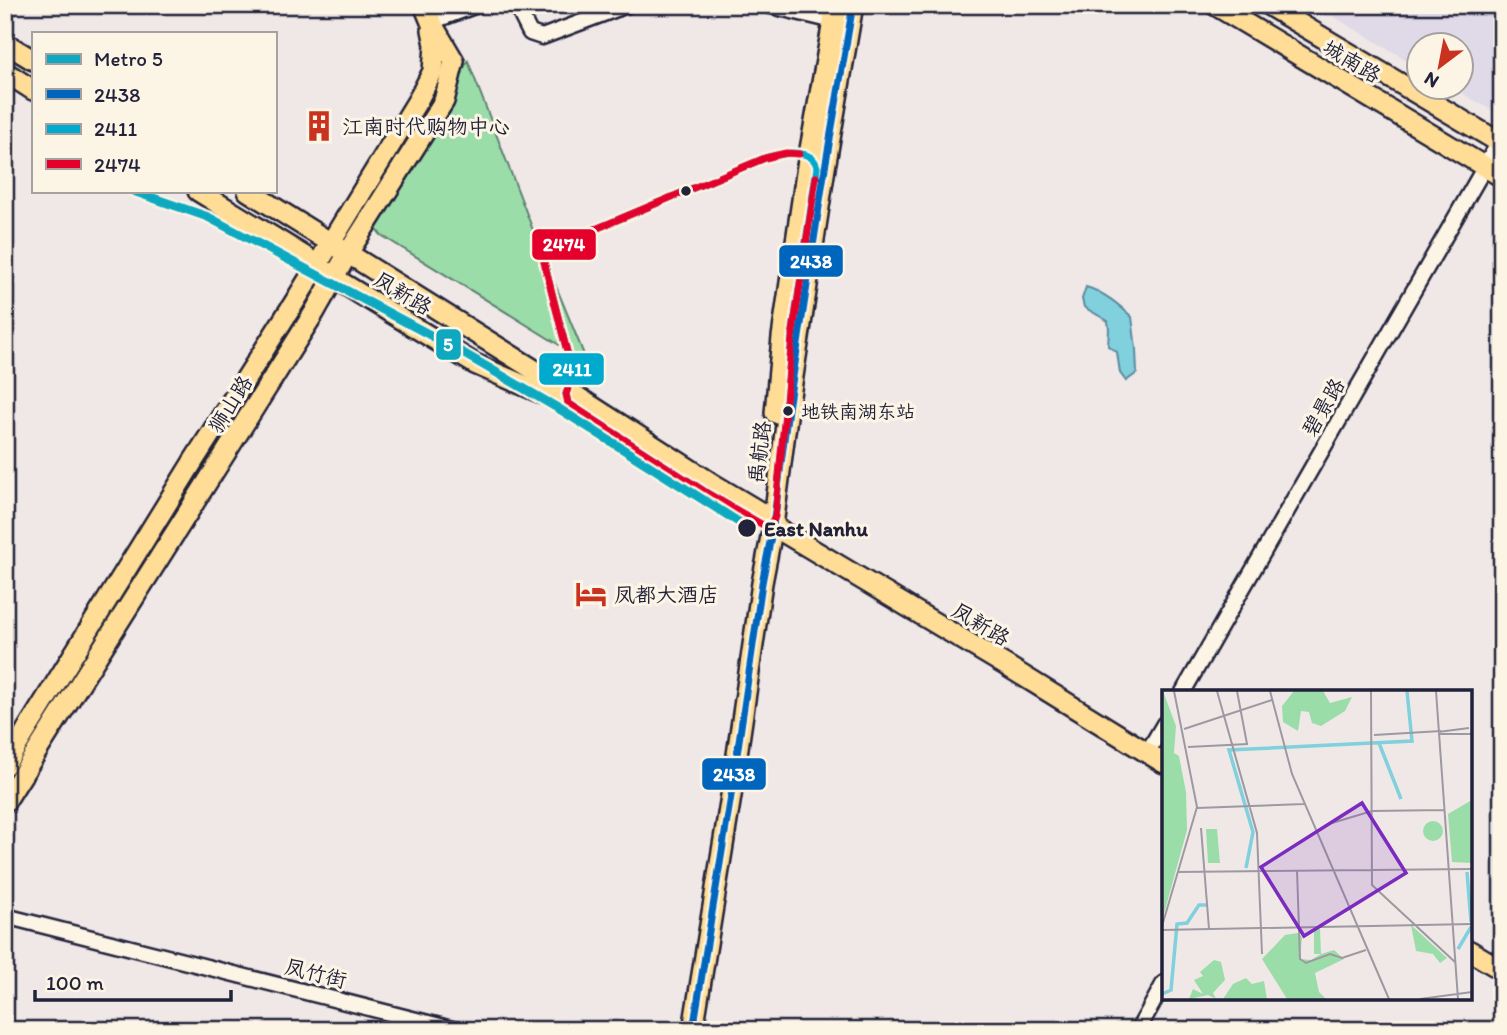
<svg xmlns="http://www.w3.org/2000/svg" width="1507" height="1035" viewBox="0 0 1507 1035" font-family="Itim,'LXGW WenKai TC',sans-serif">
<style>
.built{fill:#e0d9e7}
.green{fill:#9adda8;stroke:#5e8072;stroke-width:2}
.water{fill:#81d0de;stroke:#5b8a9d;stroke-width:2}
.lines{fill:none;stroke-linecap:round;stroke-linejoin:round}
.minor-casing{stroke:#22223b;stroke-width:19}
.major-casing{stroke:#22223b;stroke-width:24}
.minor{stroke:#fcf5e5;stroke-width:14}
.major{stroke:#ffdd96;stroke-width:19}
.bus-1-casing{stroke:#fcf5e5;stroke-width:12}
.bus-2-casing{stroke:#fcf5e5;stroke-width:12}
.bus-3-casing{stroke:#fcf5e5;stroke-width:12}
.bus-1{stroke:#0065bd;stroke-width:7}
.bus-2{stroke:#00a9ce;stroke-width:7}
.bus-3{stroke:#e4002b;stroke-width:7}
.metro-1-casing{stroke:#fcf5e5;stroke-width:14}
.metro-1{stroke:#0ea9c1;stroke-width:9}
.bus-dot{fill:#22223b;stroke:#fcf5e5;stroke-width:2.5}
.labels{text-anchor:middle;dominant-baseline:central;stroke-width:6;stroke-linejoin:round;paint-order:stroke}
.bus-label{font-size:19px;fill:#22223b;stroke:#fcf5e5;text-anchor:start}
.street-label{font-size:21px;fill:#22223b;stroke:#fcf5e5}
.poi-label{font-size:21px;fill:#22223b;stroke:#fcf5e5;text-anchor:start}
.stop-label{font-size:21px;font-weight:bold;fill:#22223b;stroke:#fcf5e5;text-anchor:start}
.inset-river{fill:none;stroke:#81d0de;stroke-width:3.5}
.inset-road{fill:none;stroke:#9d99a2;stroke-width:2}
.view{fill:#7b2cbf;fill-opacity:0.15;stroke:#7b2cbf;stroke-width:3.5}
.inset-edge{fill:none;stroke:#22223b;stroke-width:3.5}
.line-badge{stroke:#fcf5e5;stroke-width:2.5}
.badge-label{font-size:19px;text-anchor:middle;font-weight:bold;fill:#fff}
</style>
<rect width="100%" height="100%" fill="#efe8e6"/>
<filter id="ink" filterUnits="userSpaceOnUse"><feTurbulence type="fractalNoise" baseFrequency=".0143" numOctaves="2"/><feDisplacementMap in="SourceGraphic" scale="14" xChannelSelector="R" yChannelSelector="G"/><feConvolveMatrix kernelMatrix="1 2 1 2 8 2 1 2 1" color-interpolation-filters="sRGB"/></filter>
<g filter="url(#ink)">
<polygon class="built" points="1314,5 1502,5 1502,116 1453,88 1462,88 1462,46 1420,46 1419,67"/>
<polygon class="green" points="468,61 533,230 587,362 381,235 371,222 378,206"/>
<path class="water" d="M1086,287C1104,292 1119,305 1132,317L1136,349L1137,373L1126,381L1120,373L1117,352L1108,346L1109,329L1108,321L1084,307L1082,299Z"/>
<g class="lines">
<defs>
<g id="minor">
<polyline points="516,5 530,33 542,37 627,5"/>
<polyline points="767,5 842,23"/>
<polyline points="431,22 477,5"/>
<polyline points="1183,692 1499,142 1502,142"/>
<polyline points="1147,753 1164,724"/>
<polyline points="5,916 456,1030"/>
<polyline points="1138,1030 1164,983"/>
</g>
<g id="major">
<polyline points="1215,5 1502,177"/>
<polyline points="1268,5 1502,144"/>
<polyline points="5,43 33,60"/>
<polyline points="5,72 33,90"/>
<polyline points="198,191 317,264 334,278 475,364 548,396 609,432"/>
<polyline points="248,191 576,396 713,484 765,515 773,526 1007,666 1164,763"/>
<polyline points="775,413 782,337 807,166 836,5"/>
<polyline points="5,765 194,460 294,303 418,100 433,71 435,45 432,30"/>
<polyline points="5,802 314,313 348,253 444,101 454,61 431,22 424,5"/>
<polyline points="1470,951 1502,970"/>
<polyline points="693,1030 731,796 762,583 773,526 788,409 825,168 853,5"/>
</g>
</defs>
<use href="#minor" class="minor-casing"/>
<use href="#major" class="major-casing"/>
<use href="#minor" class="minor"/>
<use href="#major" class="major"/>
<defs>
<polyline id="bus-1" points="693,1030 731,796 762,583 773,526 788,409 825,168 853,5"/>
<path id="bus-2" d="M753,520L707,493L568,403L566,394L573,375L544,262L548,255L574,238L765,158C780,154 812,146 817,167L792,338L776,512"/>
<polyline id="bus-3" points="799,154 786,153 765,158 574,238 548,255 544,262 573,375 566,394 568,403 707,493 763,525 771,524 775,517 792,338 816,177"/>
</defs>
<use href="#bus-1" class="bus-1-casing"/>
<use href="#bus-2" class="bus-2-casing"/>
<use href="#bus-3" class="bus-3-casing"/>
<use href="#bus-1" class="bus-1"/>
<use href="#bus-2" class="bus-2"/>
<use href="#bus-3" class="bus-3"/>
<defs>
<polyline id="metro-1" points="133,191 208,217 449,345 561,410 748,528"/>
</defs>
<use href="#metro-1" class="metro-1-casing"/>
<use href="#metro-1" class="metro-1"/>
</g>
</g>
<defs>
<symbol id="building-bare" viewBox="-9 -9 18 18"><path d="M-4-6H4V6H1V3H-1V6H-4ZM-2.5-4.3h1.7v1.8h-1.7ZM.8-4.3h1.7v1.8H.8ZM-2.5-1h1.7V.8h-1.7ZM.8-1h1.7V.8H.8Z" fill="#c8321e" stroke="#fcf5e5" stroke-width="2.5" paint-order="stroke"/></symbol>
<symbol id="hotel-bare" viewBox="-9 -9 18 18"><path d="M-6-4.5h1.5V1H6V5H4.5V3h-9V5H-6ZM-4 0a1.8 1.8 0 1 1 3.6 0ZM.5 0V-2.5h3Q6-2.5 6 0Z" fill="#c8321e" stroke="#fcf5e5" stroke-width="2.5" paint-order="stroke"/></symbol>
</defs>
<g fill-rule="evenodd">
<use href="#building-bare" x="297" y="104" width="44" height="44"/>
<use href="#hotel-bare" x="569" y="572" width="44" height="44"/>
</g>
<g class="bus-dot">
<circle cx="686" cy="191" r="6"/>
<circle cx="788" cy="411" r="6"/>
<circle cx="747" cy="528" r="10"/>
</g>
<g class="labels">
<g class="bus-label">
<text x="801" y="411">地铁南湖东站</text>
</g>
<g class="street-label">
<text transform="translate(1352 61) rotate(31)">城南路</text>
<text transform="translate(403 293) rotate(31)">凤新路</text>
<text transform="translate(230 404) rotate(-58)">狮山路</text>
<text transform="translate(1323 407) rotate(-60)">碧景路</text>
<text transform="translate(759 452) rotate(-83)">禹航路</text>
<text transform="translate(981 624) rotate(31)">凤新路</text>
<text transform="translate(316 973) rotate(14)">凤竹街</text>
</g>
<g class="poi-label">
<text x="342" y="126">江南时代购物中心</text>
<text x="614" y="594">凤都大酒店</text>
</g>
<g class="stop-label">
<text x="764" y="528">East Nanhu</text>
</g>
</g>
<g transform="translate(1162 690)">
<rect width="310" height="310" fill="#efe8e6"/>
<path d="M1,1L14,36L12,63L17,66L24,102L25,140L0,231ZM132,1H161L168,13L190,7L183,21L159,36L150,33L147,22L139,21L136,41L121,32L120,16ZM310,110V173L290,172L286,124ZM261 141a10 10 0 1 1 20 0a10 10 0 1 1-20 0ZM44,139H55L58,173H46ZM249,235L285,268L278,273L271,264L254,261ZM152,239H158L159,264L172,260L182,269L153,283L157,302L164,309H125L100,269L123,245L136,243L140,247L138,269L149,270L159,264H152ZM52,270L59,272L63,290L51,303L54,309L46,305L27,309L31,299L41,304L32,290L41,286L38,282ZM84,288L90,294L102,291L105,309H61L71,294Z" fill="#9adda8"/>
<path class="inset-river" d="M217,53L239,109M84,178L91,142L67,60L250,51L245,1M305,182L309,232M296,259L309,237M0,304L9,300L15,234L25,233L37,215H46"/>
<path class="inset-road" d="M55,1L95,143L100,264M75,1L85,54M108,1L130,84L227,309M209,1L210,195L293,272M274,1L296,309M22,39L110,10M276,42L307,38M276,44H310M212,45L279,41M26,57L86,54M35,118L142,114M170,133L210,121L282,120M39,138L47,239M135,180L138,269L144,273L168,264L180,268L204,260M15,182L310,179M0,236L35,117L12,1M0,240L310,234M258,309L310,302"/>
<path class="view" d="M200,113L244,183L142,246L99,177Z"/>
<rect width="310" height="310" class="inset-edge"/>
</g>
<g class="line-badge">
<rect x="531" y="228" width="66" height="33" rx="7" fill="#e4002b"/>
<rect x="778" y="244" width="66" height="34" rx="7" fill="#0065bd"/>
<rect x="435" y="328" width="27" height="33" rx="7" fill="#0ea9c1"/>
<rect x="538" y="352" width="67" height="34" rx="7" fill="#00a9ce"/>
<rect x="701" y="757" width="66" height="34" rx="7" fill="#0065bd"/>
</g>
<g class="badge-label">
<text x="564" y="251">2474</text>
<text x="811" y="268">2438</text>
<text x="448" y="351">5</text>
<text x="572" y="376">2411</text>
<text x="734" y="781">2438</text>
</g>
<rect width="1507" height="1035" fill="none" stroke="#fcf5e5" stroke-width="28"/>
<rect x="14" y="14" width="1479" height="1007" fill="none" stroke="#22223b" stroke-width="2.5" filter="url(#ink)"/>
<rect x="32" y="32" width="245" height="161" fill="#fcf5e5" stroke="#a5a1a1" stroke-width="2"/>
<rect x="46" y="54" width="35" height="10" fill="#0ea9c1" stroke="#a5a1a1" stroke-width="2"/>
<text x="94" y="66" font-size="21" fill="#22223b">Metro 5</text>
<rect x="46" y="89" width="35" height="10" fill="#0065bd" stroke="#a5a1a1" stroke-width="2"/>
<text x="94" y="102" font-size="21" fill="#22223b">2438</text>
<rect x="46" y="124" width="35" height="10" fill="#00a9ce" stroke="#a5a1a1" stroke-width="2"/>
<text x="94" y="136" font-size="21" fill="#22223b">2411</text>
<rect x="46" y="159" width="35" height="10" fill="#e4002b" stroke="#a5a1a1" stroke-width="2"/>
<text x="94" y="172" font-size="21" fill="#22223b">2474</text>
<g transform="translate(1440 66) rotate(212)"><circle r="33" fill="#fcf5e5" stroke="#a5a1a1" stroke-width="2"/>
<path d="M0-5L12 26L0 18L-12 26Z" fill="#c8321e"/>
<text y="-10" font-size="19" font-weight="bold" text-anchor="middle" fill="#22223b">N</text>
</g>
<path d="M35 990v10h196v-10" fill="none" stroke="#22223b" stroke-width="3.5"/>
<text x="46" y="990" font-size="21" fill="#22223b" stroke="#fcf5e5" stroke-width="5" paint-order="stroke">100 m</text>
</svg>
